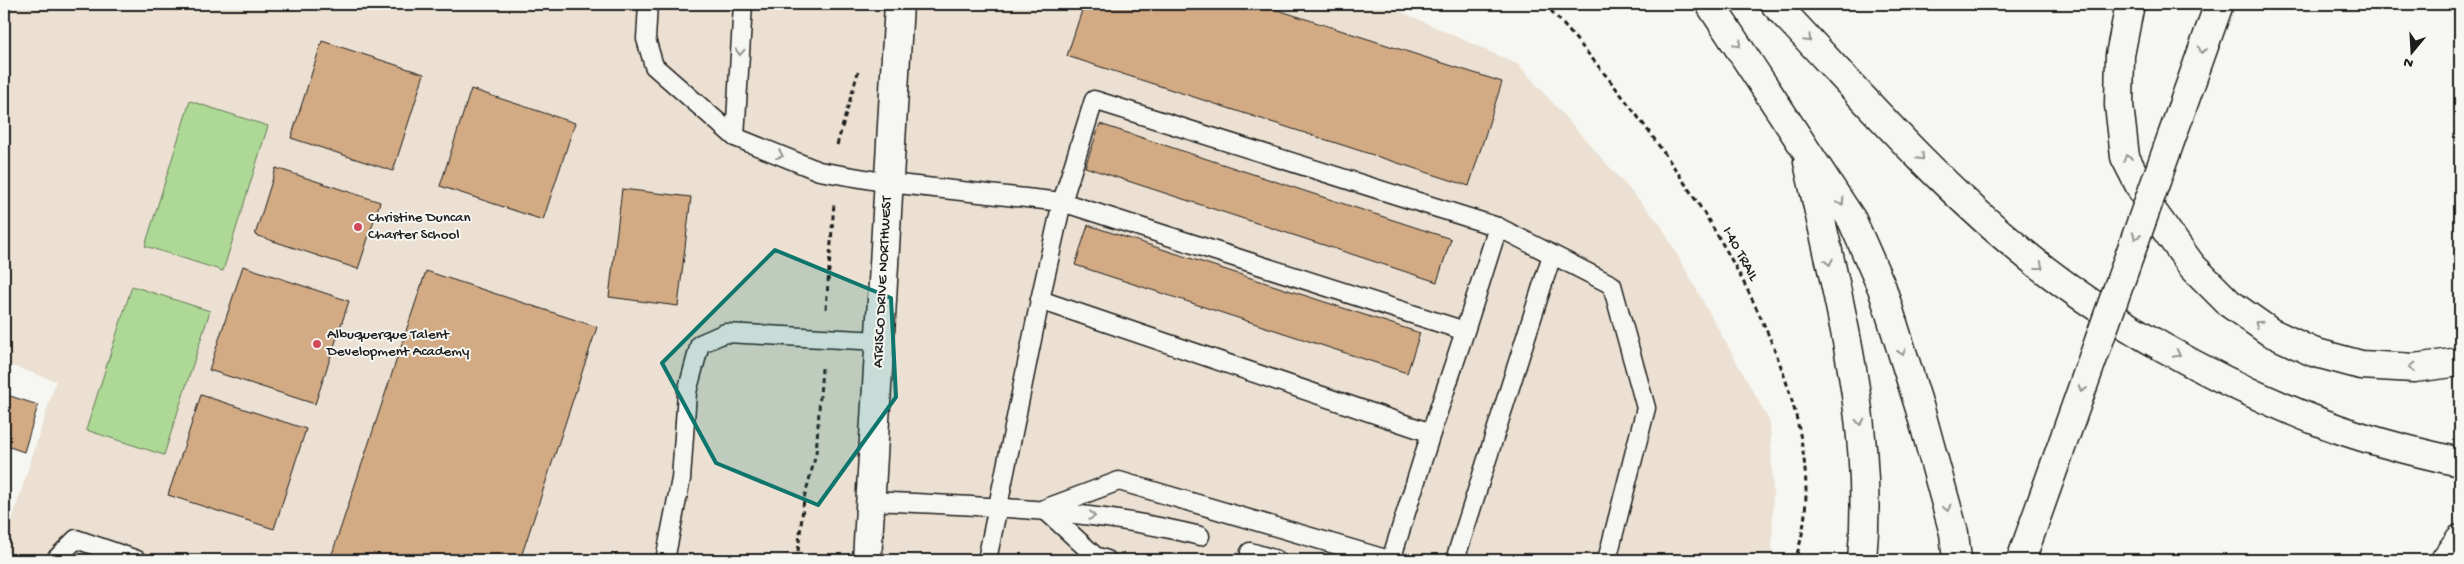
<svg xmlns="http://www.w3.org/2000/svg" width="2464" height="564" viewBox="0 0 2464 564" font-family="'Gochi Hand',sans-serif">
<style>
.built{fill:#ebe0d1}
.green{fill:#add895;stroke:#647a58}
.building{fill:#d2ab84;stroke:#1c1c1c}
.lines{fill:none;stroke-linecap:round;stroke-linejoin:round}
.lane-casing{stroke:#1c1c1c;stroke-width:21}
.street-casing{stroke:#1c1c1c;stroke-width:31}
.primary-casing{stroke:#1c1c1c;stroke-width:31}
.highway-casing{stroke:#1c1c1c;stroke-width:31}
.path{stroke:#1c1c1c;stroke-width:3;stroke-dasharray:5 4;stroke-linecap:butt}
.lane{stroke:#f6f6f2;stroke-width:18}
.street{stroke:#f6f6f2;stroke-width:28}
.primary{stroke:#f6f6f2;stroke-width:28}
.highway{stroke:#f6f6f2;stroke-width:28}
.primary-bridge-casing{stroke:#1c1c1c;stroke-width:31;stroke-linecap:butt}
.primary-bridge{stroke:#f6f6f2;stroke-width:28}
.oneway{stroke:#949492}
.marked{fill:#0f766e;fill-opacity:0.2;stroke:#0f766e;stroke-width:4;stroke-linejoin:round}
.poi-dot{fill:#d1495b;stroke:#f6f6f2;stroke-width:2}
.labels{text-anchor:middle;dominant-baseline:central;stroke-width:4;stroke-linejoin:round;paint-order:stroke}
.poi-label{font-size:15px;fill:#1c1c1c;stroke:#f6f6f2;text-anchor:start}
.street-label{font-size:15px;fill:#1c1c1c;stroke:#f6f6f2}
</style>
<rect width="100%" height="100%" fill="#f6f6f2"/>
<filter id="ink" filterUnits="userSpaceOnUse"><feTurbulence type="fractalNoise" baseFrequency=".02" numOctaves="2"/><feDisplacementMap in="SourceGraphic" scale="10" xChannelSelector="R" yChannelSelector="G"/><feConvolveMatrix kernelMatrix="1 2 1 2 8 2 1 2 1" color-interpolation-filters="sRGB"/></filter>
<g filter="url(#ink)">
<polygon class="built" points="4,4 1384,4 1519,65 1660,224 1770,422 1773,492 1772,560 4,560 4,545 56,381 4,363"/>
<g class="green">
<polygon points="190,101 268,126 223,271 145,246"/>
<polygon points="132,286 210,311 164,455 86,430"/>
</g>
<g class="building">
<polygon points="1084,4 1259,4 1502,82 1469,186 1067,56"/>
<polygon points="322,41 424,74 393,171 291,138"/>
<polygon points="471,89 575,123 543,220 440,186"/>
<polygon points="1100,124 1451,239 1437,282 1085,167"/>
<polygon points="276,168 380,202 358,269 255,235"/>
<polygon points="622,189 691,197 678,306 609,297"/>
<polygon points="1088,225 1420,333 1407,373 1075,265"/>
<polygon points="243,266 349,301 315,404 209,370"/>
<polygon points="426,271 597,327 520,560 330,560"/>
<polygon points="4,394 38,405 24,452 4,445"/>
<polygon points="201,395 306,429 274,529 168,495"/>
</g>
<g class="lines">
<defs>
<g id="lane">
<polyline points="648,4 646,39 654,66 735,137 819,171 889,183 1062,202 1465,331 1498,227 1094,100 1062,202 1040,300 1431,433 1465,331"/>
<polyline points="735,137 743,4"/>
<polyline points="1498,227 1612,285 1646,408 1607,560"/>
<path d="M870,501C981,506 1092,509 1200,536"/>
<polyline points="1044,509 1119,481 1389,560"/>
<polyline points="1044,509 1095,556 1107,560"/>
<polyline points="1250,552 1277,560"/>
<polyline points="55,560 76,539 137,560"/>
<polyline points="665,560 681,479 687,392 700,344 725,333 880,341"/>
<polyline points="987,560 1040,300"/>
<polyline points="1391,560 1431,433"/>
<polyline points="1455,560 1552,255"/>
</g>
<polyline id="street" points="867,560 899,4"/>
<polyline id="primary" points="2445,560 2460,539"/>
<g id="highway">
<polyline points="1710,4 1852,220 1882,288 1920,409 1954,533 1957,560"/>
<path d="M1775,4C1854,87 1930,176 2019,249C2105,321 2217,382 2322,423C2366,440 2414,452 2460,462"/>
<polyline points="2130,4 2120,55 2119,105 2125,157 2153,212 2192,266 2229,303 2270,332 2313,352 2361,365 2414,368 2460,362"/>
<path d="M1808,162C1836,293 1875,426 1862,560"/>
</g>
</defs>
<use href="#lane" class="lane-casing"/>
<use href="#street" class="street-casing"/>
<use href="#primary" class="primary-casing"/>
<use href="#highway" class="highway-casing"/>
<g class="path">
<path d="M1545,4C1654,124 1855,390 1795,560"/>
<polyline points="837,145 858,72"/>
<polyline points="826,309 834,203"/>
<polyline points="797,560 804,499 816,454 822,368"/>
</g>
<use href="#lane" class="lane"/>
<use href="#street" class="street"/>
<use href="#primary" class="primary"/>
<use href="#highway" class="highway"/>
<defs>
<polyline id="primary-bridge" points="2021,560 2219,4"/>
</defs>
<use href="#primary-bridge" class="primary-bridge-casing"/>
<use href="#primary-bridge" class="primary-bridge"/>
</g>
<defs><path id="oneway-chevron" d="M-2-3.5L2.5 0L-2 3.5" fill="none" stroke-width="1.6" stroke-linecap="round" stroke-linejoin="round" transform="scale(1.25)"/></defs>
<g class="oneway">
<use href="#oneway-chevron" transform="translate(1808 39) rotate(46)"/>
<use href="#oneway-chevron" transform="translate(1738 44) rotate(57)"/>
<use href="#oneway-chevron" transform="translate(2202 50) rotate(109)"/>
<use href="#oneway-chevron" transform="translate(740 52) rotate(93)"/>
<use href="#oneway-chevron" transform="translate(780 155) rotate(22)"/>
<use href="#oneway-chevron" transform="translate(1921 157) rotate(46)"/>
<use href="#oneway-chevron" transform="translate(2127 158) rotate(-109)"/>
<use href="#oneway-chevron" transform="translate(1841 202) rotate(58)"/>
<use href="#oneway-chevron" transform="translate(2136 236) rotate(110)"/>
<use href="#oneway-chevron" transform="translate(1829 262) rotate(78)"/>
<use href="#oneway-chevron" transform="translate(2040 266) rotate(38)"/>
<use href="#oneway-chevron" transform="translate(2258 324) rotate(-145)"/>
<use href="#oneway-chevron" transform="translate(1902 352) rotate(73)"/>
<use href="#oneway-chevron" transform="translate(2177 354) rotate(27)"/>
<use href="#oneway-chevron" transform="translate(2412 367) rotate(179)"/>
<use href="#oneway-chevron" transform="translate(2082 389) rotate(110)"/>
<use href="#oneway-chevron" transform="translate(1860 422) rotate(87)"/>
<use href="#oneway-chevron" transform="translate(1947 508) rotate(75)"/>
<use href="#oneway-chevron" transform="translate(1092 516) rotate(8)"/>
</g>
</g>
<path class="marked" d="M775,250L891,298L896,397L818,505L716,463L662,363Z"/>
<g class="poi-dot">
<circle cx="358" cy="227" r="5"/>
<circle cx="317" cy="344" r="5"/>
</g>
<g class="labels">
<g class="poi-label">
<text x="368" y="218">Christine Duncan<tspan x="368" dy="17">Charter School</tspan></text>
<text x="327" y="335">Albuquerque Talent<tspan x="327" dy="17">Development Academy</tspan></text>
</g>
<g class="street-label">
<text transform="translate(1740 254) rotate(61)">I-40 TRAIL</text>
<text transform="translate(883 282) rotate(-87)">ATRISCO DRIVE NORTHWEST</text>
</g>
</g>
<rect width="2464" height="564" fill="none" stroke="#f6f6f2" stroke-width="20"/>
<rect x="10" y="10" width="2444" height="544" fill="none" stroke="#1c1c1c" stroke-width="2" filter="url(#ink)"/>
<g transform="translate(2412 52) rotate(198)" stroke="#f6f6f2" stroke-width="4" paint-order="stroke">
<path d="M0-4L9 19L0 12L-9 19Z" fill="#1c1c1c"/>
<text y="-8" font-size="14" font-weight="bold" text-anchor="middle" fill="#1c1c1c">N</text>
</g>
</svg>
